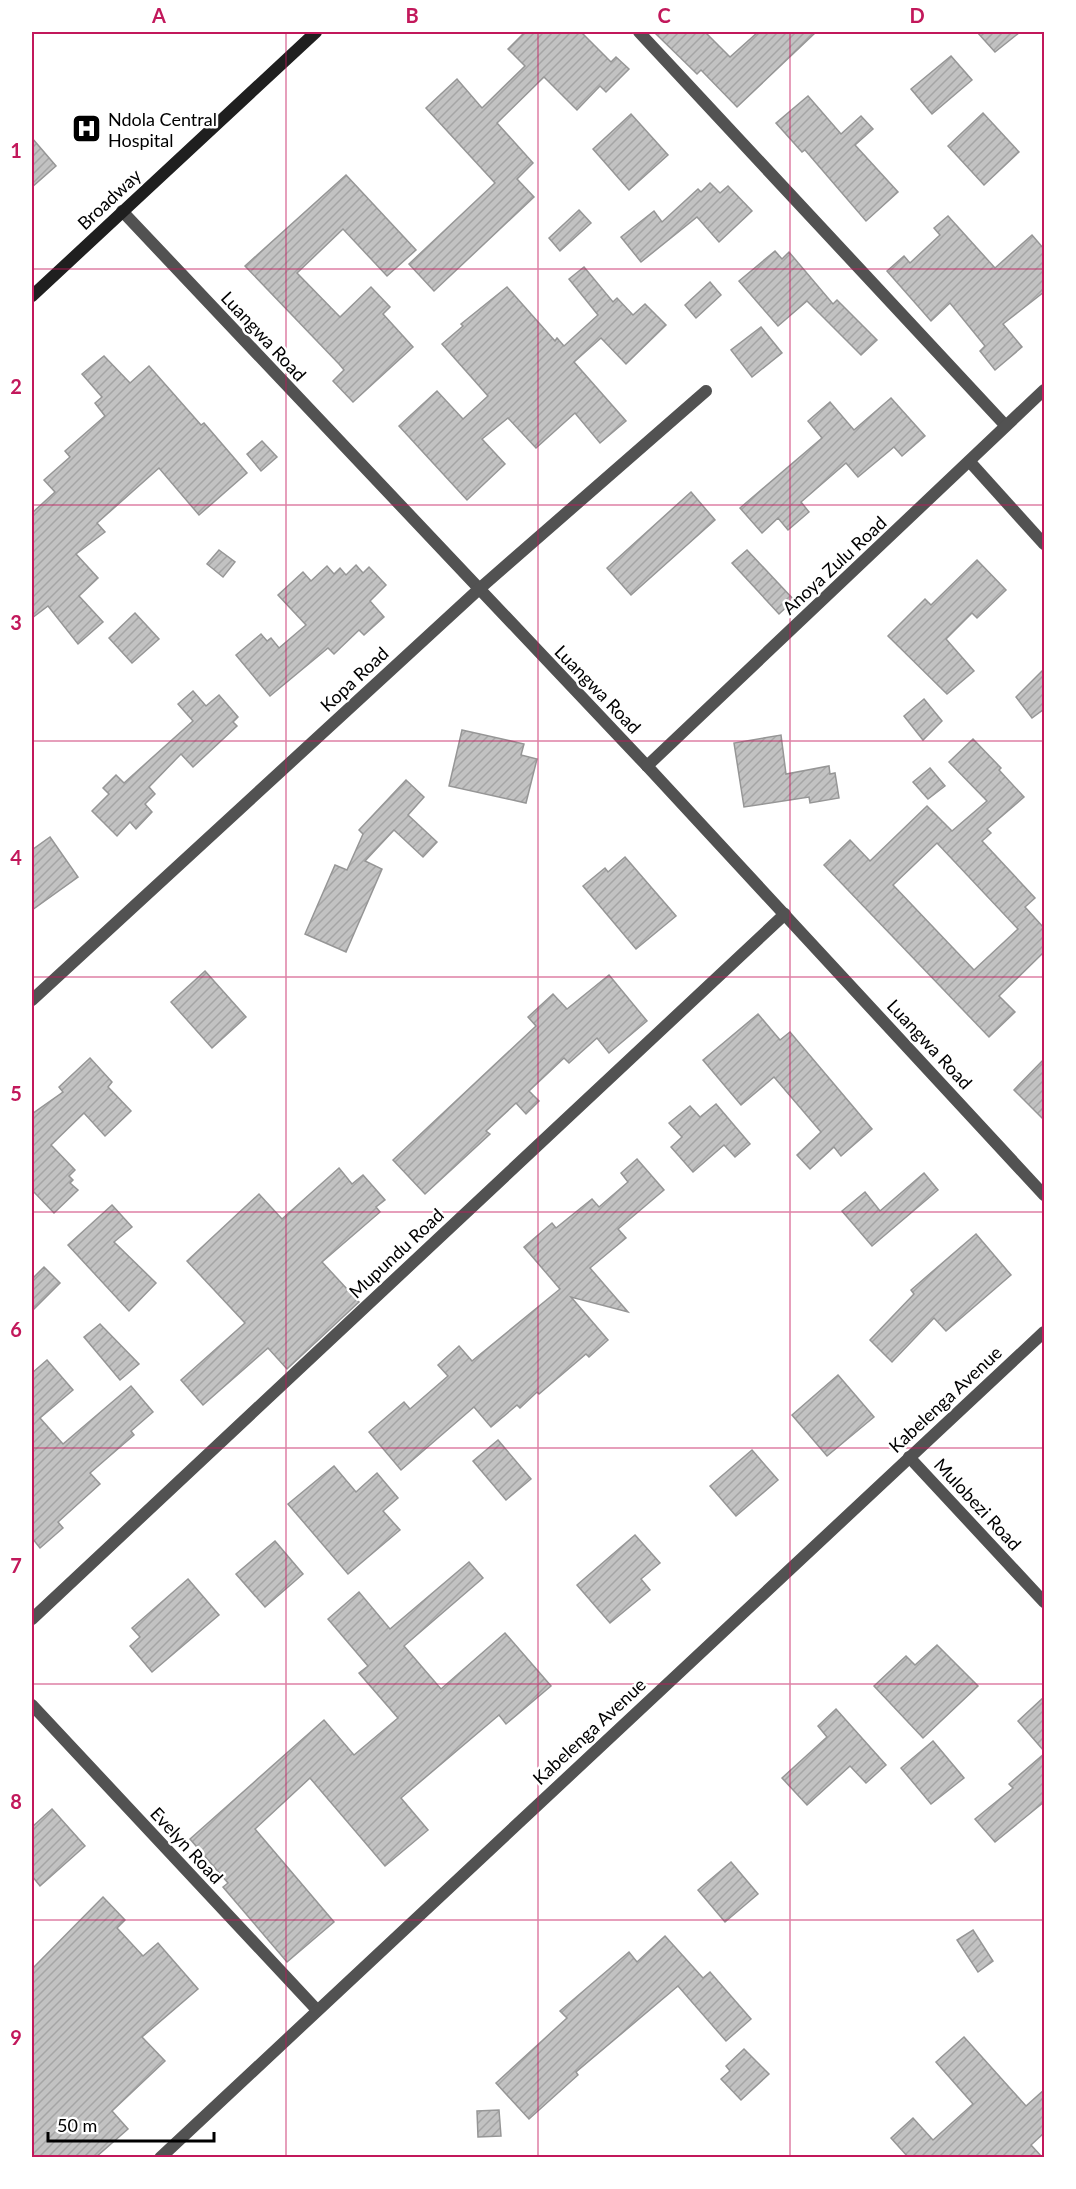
<svg xmlns="http://www.w3.org/2000/svg" width="1076" height="2189" viewBox="0 0 1076 2189" font-family="Lato,sans-serif">
<style>
.building{fill:url(#building-hatch);stroke:#969696;stroke-width:1.5;fill-rule:evenodd}
.lines{fill:none;stroke-linecap:round;stroke-linejoin:round}
.street{stroke:#525252;stroke-width:12}
.secondary{stroke:#1f1f1f;stroke-width:12}
.grid{fill:none;stroke:#c2185b;stroke-width:1.5;stroke-opacity:0.55}
.labels{text-anchor:middle;dominant-baseline:central;stroke-width:5;stroke-linejoin:round;paint-order:stroke}
.poi-label{font-size:18px;fill:#000;stroke:#fff;text-anchor:start}
.street-label{font-size:18px;fill:#000;stroke:#fff}
.neatline{fill:none;stroke:#c2185b;stroke-width:2}
.grid-label{font-size:20px;text-anchor:middle;font-weight:bold;fill:#c2185b}
</style>
<defs>
<pattern id="building-hatch" width="6" height="6" patternUnits="userSpaceOnUse" patternTransform="scale(1.5)"><rect width="6" height="6" fill="#c2c2c2"/><path d="M-1 1l2-2M0 6l6-6M5 7l2-2" fill="none" stroke="#a5a5a5"/></pattern>
</defs>
<rect width="100%" height="100%" fill="#fff"/>
<g class="building">
<polygon points="525,32 581,32 611,62 616,57 629,69 606,92 600,86 577,110 544,77 497,123 533,163 517,179 534,197 434,291 409,264 495,183 426,108 457,79 482,108 525,66 508,49"/>
<polygon points="654,32 705,32 730,57 758,32 816,32 737,107 701,70 697,74"/>
<polygon points="977,32 1020,32 995,52"/>
<polygon points="951,56 972,80 932,114 911,89"/>
<polygon points="808,96 841,134 861,116 873,129 855,145 898,192 866,221 805,150 802,152 776,123"/>
<polygon points="983,113 1019,152 984,185 948,146"/>
<polygon points="631,114 668,155 629,190 593,149"/>
<polygon points="32,138 56,166 32,187"/>
<polygon points="346,175 416,250 387,276 343,229 297,273 340,317 371,287 390,307 383,314 413,347 353,402 333,381 344,370 339,364 245,266"/>
<polygon points="710,183 720,193 728,186 752,211 719,242 697,217 641,262 621,237 654,211 662,222 698,189 701,192"/>
<polygon points="579,210 591,223 560,251 549,238"/>
<polygon points="948,216 995,268 1032,235 1044,249 1044,292 1003,324 1022,347 995,370 980,351 985,346 950,303 931,321 887,271 904,256 910,263 940,235 934,228"/>
<polygon points="775,251 782,259 789,252 833,304 837,300 877,340 861,355 807,301 778,326 739,281"/>
<polygon points="584,267 613,302 617,298 633,315 645,304 666,325 626,364 601,338 574,362 626,421 600,443 575,413 536,448 508,418 482,439 505,464 467,500 399,426 437,391 463,419 488,396 442,344 463,326 461,324 507,287 555,341 557,338 564,346 598,315 569,279"/>
<polygon points="710,282 721,295 696,318 685,305"/>
<polygon points="761,327 782,353 752,377 731,350"/>
<polygon points="104,356 130,383 149,366 201,425 204,423 247,473 199,515 159,468 97,523 105,532 76,554 98,578 79,596 103,622 78,644 48,606 32,618 32,513 55,492 44,480 70,457 65,451 105,416 95,403 102,397 82,374"/>
<polygon points="891,398 925,436 902,456 894,447 858,477 846,463 801,502 809,512 788,530 778,518 762,533 740,508 822,438 808,421 830,402 854,430"/>
<polygon points="262,441 277,457 261,471 247,454"/>
<polygon points="691,492 715,520 631,595 607,568"/>
<polygon points="219,550 235,562 223,577 207,564"/>
<polygon points="747,550 794,600 779,614 732,563"/>
<polygon points="977,560 1006,590 977,618 972,613 946,639 974,671 947,694 888,636 925,599 931,605"/>
<polygon points="356,565 363,573 369,567 386,585 370,601 384,617 364,635 359,630 334,654 328,648 270,696 236,655 261,634 267,641 271,638 279,648 306,625 278,595 303,572 311,581 327,566 334,574 340,568 346,575"/>
<polygon points="135,613 159,639 132,663 109,638"/>
<polygon points="1044,669 1044,709 1032,718 1016,697"/>
<polygon points="193,691 206,706 219,695 238,717 233,722 237,726 193,767 181,754 149,787 155,794 145,804 152,812 136,829 130,822 117,836 92,811 109,794 103,788 116,775 124,783 193,721 178,704"/>
<polygon points="924,699 942,721 923,740 904,716"/>
<polygon points="462,730 524,744 521,755 537,759 526,803 449,786"/>
<polygon points="781,735 786,774 829,766 830,774 835,773 839,798 810,803 809,797 744,807 734,743"/>
<path d="M973,739L1001,768L999,770L1024,797L987,829L991,833L982,841L1035,898L1025,907L1044,928V952L999,996L1015,1012L989,1037L824,865L850,840L870,861L927,806L952,831L987,801L949,762ZM937,843L1018,929L974,970L893,885Z"/>
<polygon points="930,768 945,786 928,799 913,782"/>
<polygon points="406,780 424,797 408,815 437,842 423,857 394,830 365,861 382,869 346,952 305,934 335,865 347,870 363,834 359,830"/>
<polygon points="50,837 78,877 32,910 32,850"/>
<polygon points="625,857 676,916 636,949 583,886 605,868 608,872"/>
<polygon points="205,971 246,1017 212,1048 171,1002"/>
<polygon points="609,975 647,1021 609,1053 597,1038 569,1063 564,1058 529,1091 539,1101 526,1114 516,1103 486,1131 490,1134 425,1194 393,1160 536,1026 528,1017 553,994 567,1009"/>
<polygon points="758,1014 780,1040 790,1032 872,1129 841,1156 834,1147 810,1169 797,1155 821,1132 774,1077 741,1105 703,1060"/>
<polygon points="90,1058 112,1082 108,1087 131,1111 105,1136 84,1113 51,1145 75,1170 69,1176 73,1180 70,1183 78,1190 54,1213 32,1190 32,1114 63,1092 59,1087"/>
<polygon points="1044,1059 1044,1120 1014,1090"/>
<polygon points="716,1104 750,1144 735,1157 724,1145 693,1172 671,1147 682,1137 669,1123 690,1106 700,1117"/>
<polygon points="637,1159 664,1190 618,1229 626,1238 590,1268 628,1312 571,1297 608,1340 589,1357 586,1354 539,1394 537,1392 520,1408 517,1405 491,1427 474,1407 401,1470 369,1432 404,1402 410,1409 448,1376 438,1365 459,1346 472,1361 560,1289 524,1247 552,1223 556,1228 592,1199 599,1207 628,1182 621,1173"/>
<polygon points="339,1168 352,1184 363,1175 385,1200 376,1207 380,1212 322,1262 359,1302 287,1369 268,1348 203,1405 181,1380 245,1323 187,1261 259,1194 282,1219"/>
<polygon points="924,1173 938,1190 872,1246 842,1211 865,1192 880,1211"/>
<polygon points="112,1205 132,1227 114,1242 156,1283 129,1311 68,1245"/>
<polygon points="976,1234 1011,1275 946,1331 934,1318 892,1362 870,1340 914,1294 911,1290"/>
<polygon points="44,1267 60,1283 32,1311 32,1279"/>
<polygon points="100,1324 139,1364 120,1380 84,1337"/>
<polygon points="47,1360 73,1390 40,1418 63,1444 131,1386 153,1412 131,1431 134,1435 90,1473 100,1484 58,1522 63,1528 40,1548 32,1538 32,1373"/>
<polygon points="838,1375 874,1417 827,1456 792,1415"/>
<polygon points="498,1440 531,1479 506,1500 473,1461"/>
<polygon points="752,1450 778,1480 736,1516 710,1486"/>
<polygon points="334,1466 356,1492 377,1473 398,1498 383,1511 400,1530 348,1574 288,1504"/>
<polygon points="635,1535 660,1563 641,1579 650,1590 610,1623 577,1585"/>
<polygon points="275,1541 303,1574 265,1607 236,1574"/>
<polygon points="469,1562 483,1578 404,1646 441,1689 505,1633 551,1686 506,1724 499,1715 401,1798 428,1830 385,1866 310,1778 255,1829 334,1922 287,1962 223,1887 228,1883 190,1839 324,1720 354,1755 398,1718 359,1673 368,1666 328,1619 359,1592 390,1629"/>
<polygon points="188,1579 219,1615 152,1672 130,1646 140,1637 132,1628"/>
<polygon points="937,1645 978,1686 923,1738 874,1686 906,1656 915,1665"/>
<polygon points="1044,1697 1044,1751 1018,1721"/>
<polygon points="836,1709 886,1765 866,1783 850,1766 807,1805 782,1778 827,1737 818,1726"/>
<polygon points="933,1741 964,1778 931,1804 901,1768"/>
<polygon points="1044,1754 1044,1802 995,1842 975,1819 1013,1788 1009,1784"/>
<polygon points="52,1809 85,1846 40,1886 32,1876 32,1827"/>
<polygon points="731,1862 758,1894 725,1922 698,1890"/>
<polygon points="103,1897 125,1920 117,1928 143,1956 158,1943 198,1989 142,2037 165,2061 112,2111 128,2129 96,2157 32,2157 32,1969"/>
<polygon points="973,1930 993,1961 978,1972 957,1940"/>
<polygon points="665,1936 703,1978 710,1972 751,2019 726,2041 678,1986 576,2072 578,2075 529,2119 496,2083 567,2018 560,2011 629,1952 637,1962"/>
<polygon points="964,2037 1026,2106 1044,2090 1044,2133 1031,2145 1042,2157 908,2157 891,2138 913,2118 933,2140 973,2104 936,2062"/>
<polygon points="744,2049 769,2074 741,2100 721,2079 730,2071 726,2066"/>
<polygon points="499,2110 501,2136 478,2137 477,2111"/>
</g>
<g class="lines">
<g class="street">
<polyline points="639,32 1005,425"/>
<polyline points="122,211 647,766 1044,1195"/>
<polyline points="970,462 1044,544"/>
<polyline points="647,766 1044,390"/>
<polyline points="32,1000 478,590 706,391"/>
<polyline points="909,1457 1044,1602"/>
<polyline points="32,1619 785,914"/>
<polyline points="32,1705 317,2010"/>
<polyline points="160,2158 1044,1332"/>
</g>
<polyline class="secondary" points="32,296 316,32"/>
</g>
<path class="grid" d="M286,32V2158M538,32V2158M790,32V2158M32,269H1044M32,505H1044M32,741H1044M32,977H1044M32,1212H1044M32,1448H1044M32,1684H1044M32,1920H1044"/>
<defs>
<symbol id="hospital-square" viewBox="-11 -11 22 22"><rect x="-9" y="-9" width="18" height="18" rx="4" fill="#000" stroke="#fff"/><path d="M-5-5h3v3.5h4V-5h3V5h-3V1.5h-4V5h-3Z" fill="#fff"/></symbol>
</defs>
<g fill-rule="evenodd">
<use href="#hospital-square" x="70" y="112" width="33" height="33"/>
</g>
<g class="labels">
<g class="poi-label">
<text x="108" y="119">Ndola Central<tspan x="108" dy="21">Hospital</tspan></text>
</g>
<g class="street-label">
<text transform="translate(109 199) rotate(-43)">Broadway</text>
<text transform="translate(264 336) rotate(47)">Luangwa Road</text>
<text transform="translate(834 565) rotate(-43)">Anoya Zulu Road</text>
<text transform="translate(354 679) rotate(-43)">Kopa Road</text>
<text transform="translate(598 689) rotate(46)">Luangwa Road</text>
<text transform="translate(930 1044) rotate(47)">Luangwa Road</text>
<text transform="translate(396 1253) rotate(-43)">Mupundu Road</text>
<text transform="translate(945 1399) rotate(-43)">Kabelenga Avenue</text>
<text transform="translate(978 1504) rotate(47)">Mulobezi Road</text>
<text transform="translate(589 1731) rotate(-43)">Kabelenga Avenue</text>
<text transform="translate(187 1845) rotate(47)">Evelyn Road</text>
</g>
</g>
<rect width="1076" height="2189" fill="none" stroke="#ffffff" stroke-width="66"/>
<path d="M48 2132v9h166v-9" fill="none" stroke="#000000" stroke-width="3"/>
<text x="57" y="2132" font-size="18" fill="#000000" stroke="#ffffff" stroke-width="4.5" paint-order="stroke">50 m</text>
<rect x="33" y="33" width="1010" height="2123" class="neatline"/>
<g class="grid-label">
<text x="159" y="23">A</text>
<text x="412" y="23">B</text>
<text x="664" y="23">C</text>
<text x="917" y="23">D</text>
<text x="16" y="158">1</text>
<text x="16" y="394">2</text>
<text x="16" y="630">3</text>
<text x="16" y="865">4</text>
<text x="16" y="1101">5</text>
<text x="16" y="1337">6</text>
<text x="16" y="1573">7</text>
<text x="16" y="1809">8</text>
<text x="16" y="2045">9</text>
</g>
</svg>
